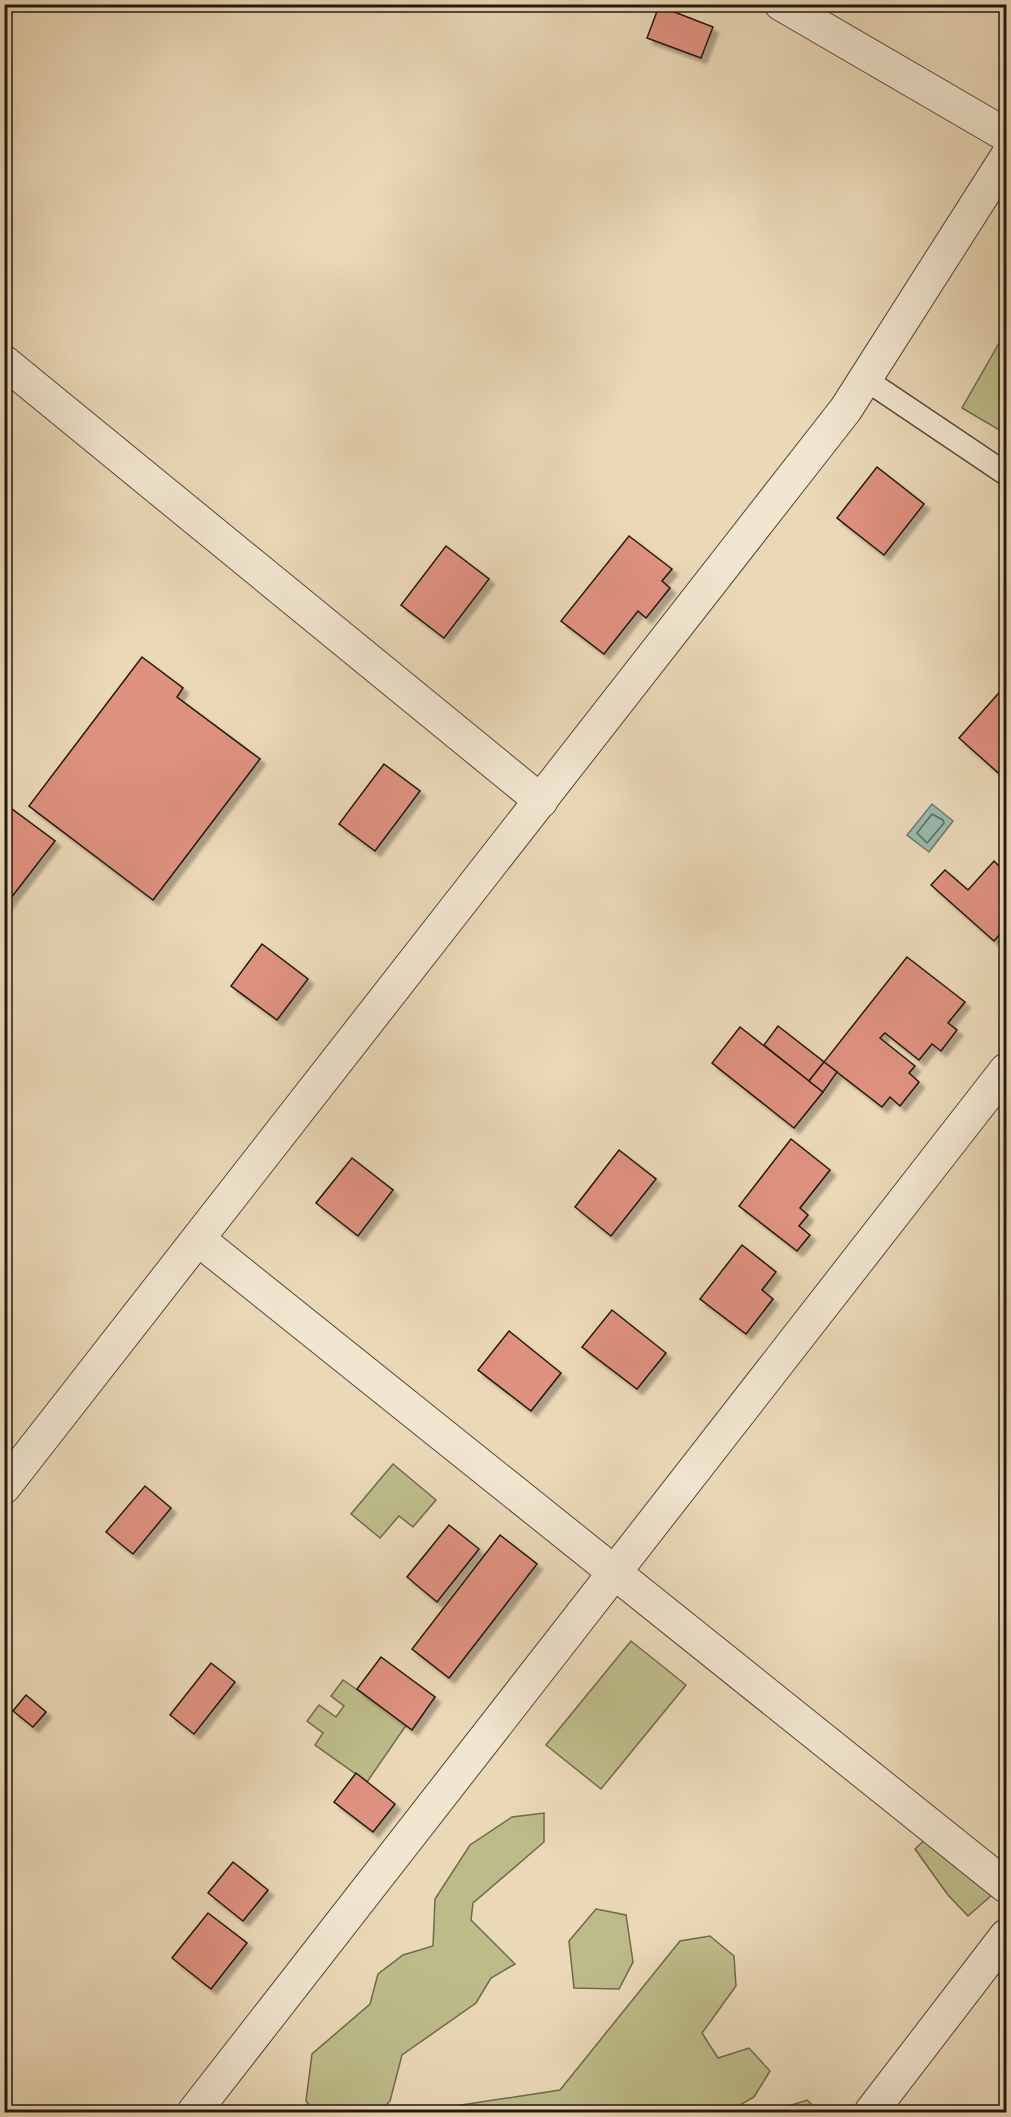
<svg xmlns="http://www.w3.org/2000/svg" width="1011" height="2117" viewBox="0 0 1011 2117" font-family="Alegreya,serif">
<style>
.green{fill:#bdbc89;stroke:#706a4d;stroke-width:1.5}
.water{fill:#98baad;stroke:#69796f;stroke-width:1.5}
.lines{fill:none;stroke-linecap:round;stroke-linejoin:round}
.shore{stroke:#5d695f;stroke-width:1.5}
.building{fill:#de917f;stroke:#221811;stroke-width:1.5;filter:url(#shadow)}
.service-casing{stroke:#54483a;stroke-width:25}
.minor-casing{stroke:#54483a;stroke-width:35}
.service{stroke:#f1e6d0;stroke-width:22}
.minor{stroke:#f1e6d0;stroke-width:33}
</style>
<defs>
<filter id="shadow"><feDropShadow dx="5.5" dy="5.5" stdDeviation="1.5" flood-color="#0004"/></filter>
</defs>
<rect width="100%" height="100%" fill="#ead8b7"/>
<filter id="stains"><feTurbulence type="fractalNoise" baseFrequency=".00333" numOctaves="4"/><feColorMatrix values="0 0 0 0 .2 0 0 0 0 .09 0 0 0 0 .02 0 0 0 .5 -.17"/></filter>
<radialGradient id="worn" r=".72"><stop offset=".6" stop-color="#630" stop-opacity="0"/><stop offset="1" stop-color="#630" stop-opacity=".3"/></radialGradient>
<g class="green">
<polygon points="1006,331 1006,434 962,408"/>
<polygon points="393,1464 436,1500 413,1527 399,1516 380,1538 351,1514"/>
<polygon points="631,1641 686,1685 601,1789 546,1745"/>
<polygon points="343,1680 407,1724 367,1782 315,1745 323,1733 307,1721 319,1705 336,1717 344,1706 331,1696"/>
<polygon points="544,1813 544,1842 473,1903 471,1920 515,1964 491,1978 476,2003 402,2055 390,2101 380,2112 314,2112 306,2101 312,2054 370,2004 378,1974 403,1955 433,1946 435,1899 470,1845 512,1817"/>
<polygon points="936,1829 1001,1887 968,1916 948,1895 915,1849"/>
<polygon points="596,1909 626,1915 633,1962 619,1989 574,1988 569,1941"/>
<polygon points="710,1936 734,1956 736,1986 702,2033 718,2058 749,2048 770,2071 754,2097 728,2112 430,2112 435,2109 560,2090 680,1941"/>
<polygon points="807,2100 819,2112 774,2112 776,2110"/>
</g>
<polygon class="water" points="932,804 953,821 929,852 907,835"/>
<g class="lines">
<polygon class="shore" points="932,814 943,820 944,823 927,843 917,833"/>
</g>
<g class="building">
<polygon points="659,6 713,27 701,58 647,38"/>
<polygon points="877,467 924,504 884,555 837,518"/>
<polygon points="629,536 672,569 662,581 670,588 646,618 638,611 604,654 561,621"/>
<polygon points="446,546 489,579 444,638 401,605"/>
<polygon points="142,657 183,688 177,697 260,759 153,900 29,806"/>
<polygon points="1005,686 1006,775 1004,778 959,738"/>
<polygon points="384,764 420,791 375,851 339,824"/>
<polygon points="4,803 55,841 4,907"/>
<polygon points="994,861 1006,873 1006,927 994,941 931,885 945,870 968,890"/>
<polygon points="262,944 308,979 277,1020 231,986"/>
<polygon points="907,957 965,1002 948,1023 957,1030 941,1051 932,1044 919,1060 885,1033 880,1038 915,1066 909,1073 919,1082 900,1106 890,1097 882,1107 824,1062"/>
<polygon points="778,1026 824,1062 809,1081 764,1045"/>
<polygon points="740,1027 823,1092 794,1128 712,1063"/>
<polygon points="824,1062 837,1072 823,1092 809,1081"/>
<polygon points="791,1139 830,1170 800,1208 808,1215 799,1226 810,1235 797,1251 739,1206"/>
<polygon points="619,1150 656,1179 611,1236 575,1207"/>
<polygon points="352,1158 393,1190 358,1236 316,1203"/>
<polygon points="742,1245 776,1272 762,1290 773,1299 746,1334 700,1299"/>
<polygon points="612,1310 666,1353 637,1389 582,1347"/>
<polygon points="509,1331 561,1373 531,1411 478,1370"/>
<polygon points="145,1486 171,1508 133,1554 106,1532"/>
<polygon points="449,1525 479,1549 437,1602 407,1577"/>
<polygon points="500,1535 537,1564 449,1678 412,1649"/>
<polygon points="381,1657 435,1697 412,1730 357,1689"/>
<polygon points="211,1663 235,1682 194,1734 170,1715"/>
<polygon points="26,1695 46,1712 33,1727 13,1711"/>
<polygon points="356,1773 395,1804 373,1832 334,1802"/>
<polygon points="233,1862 268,1890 243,1921 208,1893"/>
<polygon points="208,1913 247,1943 211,1989 172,1958"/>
</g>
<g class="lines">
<defs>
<polyline id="service" points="865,379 1006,474"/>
<g id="minor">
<polyline points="781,4 1006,135"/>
<polyline points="4,362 541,801"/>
<polyline points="198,1239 1006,1886"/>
<polyline points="4,1487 846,409 1006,158"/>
<polyline points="194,2112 1006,1070"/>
<polyline points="871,2112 1006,1936"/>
</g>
</defs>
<use href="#service" class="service-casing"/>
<use href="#minor" class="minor-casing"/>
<use href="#service" class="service"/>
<use href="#minor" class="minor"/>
</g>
<rect width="1011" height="2117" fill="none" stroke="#ead8b7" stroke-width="24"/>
<rect x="6" y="6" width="999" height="2105" fill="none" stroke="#221811" stroke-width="3"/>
<rect x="12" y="12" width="987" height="2093" fill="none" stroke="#221811" stroke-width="1.5"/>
<rect width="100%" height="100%" filter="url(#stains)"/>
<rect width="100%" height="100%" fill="url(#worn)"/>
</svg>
